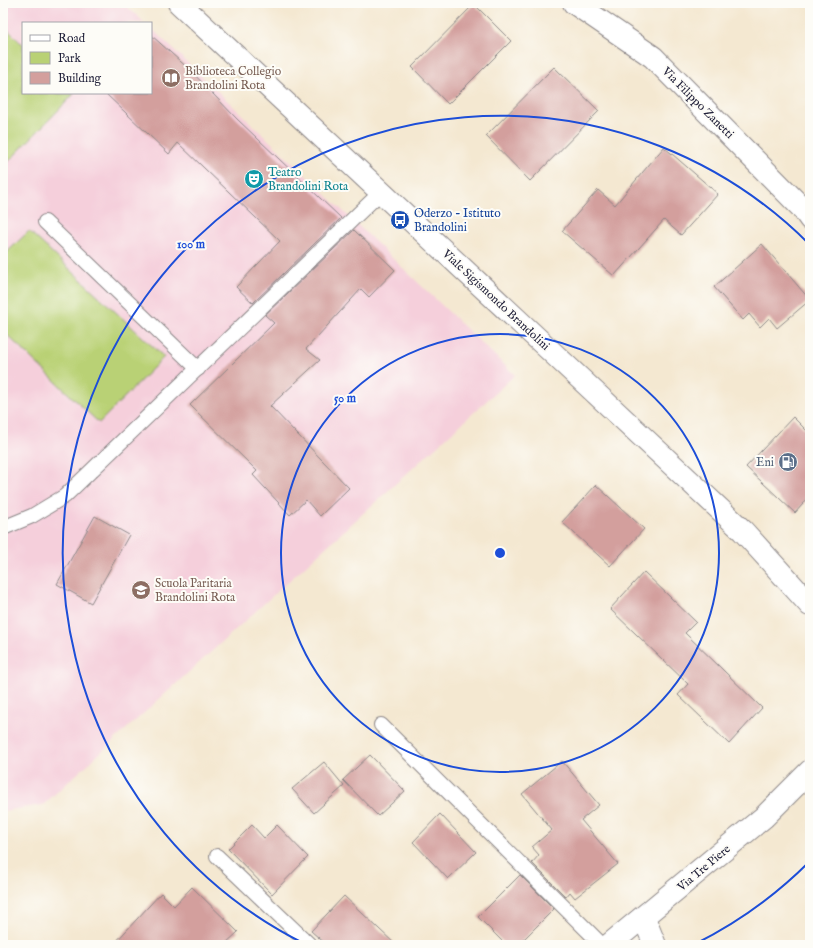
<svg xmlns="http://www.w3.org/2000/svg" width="813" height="948" viewBox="0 0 813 948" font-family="'IM FELL English',serif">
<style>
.built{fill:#f5cfdb}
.green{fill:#b9d175;stroke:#6e7a58}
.building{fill:#d39f9d}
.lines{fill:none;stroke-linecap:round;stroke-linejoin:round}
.service-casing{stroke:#8b8586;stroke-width:16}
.minor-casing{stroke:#8b8586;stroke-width:24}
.secondary-casing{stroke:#8b8586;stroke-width:24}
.service{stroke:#fff;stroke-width:14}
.minor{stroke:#fff;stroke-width:22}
.secondary{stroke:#fff;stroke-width:22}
.ring{fill:none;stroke:#1d4ed8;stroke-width:2}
.labels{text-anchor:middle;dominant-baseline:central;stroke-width:4;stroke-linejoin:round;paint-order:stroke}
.education-label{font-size:12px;fill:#785e54;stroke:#fdfcf7;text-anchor:start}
.street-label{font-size:12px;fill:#22223b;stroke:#fdfcf7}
.culture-label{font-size:12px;fill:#0d838f;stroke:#fdfcf7;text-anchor:start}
.transit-label{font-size:12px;fill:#164399;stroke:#fdfcf7;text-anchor:start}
.service-label{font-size:12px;fill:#4e5e75;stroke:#fdfcf7;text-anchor:end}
.centre{fill:#1d4ed8;stroke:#fdfcf7;stroke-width:2}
.ring-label{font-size:12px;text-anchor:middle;font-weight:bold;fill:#1d4ed8;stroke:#fdfcf7;stroke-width:4;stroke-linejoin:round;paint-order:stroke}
</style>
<rect width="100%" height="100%" fill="#fdfcf7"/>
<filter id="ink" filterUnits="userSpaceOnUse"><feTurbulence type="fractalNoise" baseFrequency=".025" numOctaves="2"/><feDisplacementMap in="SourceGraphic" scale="8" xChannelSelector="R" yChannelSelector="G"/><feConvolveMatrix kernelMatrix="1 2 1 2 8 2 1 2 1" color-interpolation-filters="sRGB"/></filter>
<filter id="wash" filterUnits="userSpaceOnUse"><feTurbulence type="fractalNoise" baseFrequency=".012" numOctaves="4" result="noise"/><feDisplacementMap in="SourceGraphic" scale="16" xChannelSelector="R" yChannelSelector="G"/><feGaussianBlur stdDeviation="0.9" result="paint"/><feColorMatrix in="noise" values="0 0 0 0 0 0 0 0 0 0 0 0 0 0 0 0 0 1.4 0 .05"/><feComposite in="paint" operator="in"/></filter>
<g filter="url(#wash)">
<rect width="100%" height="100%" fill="#f4e8d1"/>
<polygon class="built" points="3,3 123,3 145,23 23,23 23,93 151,93 151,28 515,375 43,805 3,811"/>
<g class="green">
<polygon points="3,25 23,45 23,93 74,94 8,162 3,157"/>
<polygon points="29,231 164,357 99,423 3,331 3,256"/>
</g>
<g id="blocks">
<g class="building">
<polygon points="474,4 511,41 448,104 412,67"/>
<polygon points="151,35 190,70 237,119 341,218 253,303 236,287 280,241 178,143 169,154 105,93 151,93"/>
<polygon points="554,67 599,111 530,181 486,136"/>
<polygon points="664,147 718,194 681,235 664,220 614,276 562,231 598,190 615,205"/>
<polygon points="354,230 395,270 369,297 361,289 306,349 320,360 270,406 349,488 320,516 306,500 290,515 253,475 257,471 190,405 274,323 265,315"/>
<polygon points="762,244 810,300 777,328 769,318 760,327 749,314 743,320 714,287"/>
<polygon points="793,417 810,434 810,496 795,513 746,467"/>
<polygon points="596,485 644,529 610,566 562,522"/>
<polygon points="95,516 129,535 91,603 57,584"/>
<polygon points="644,572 696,622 685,633 762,708 729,744 678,695 688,684 610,609"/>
<polygon points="370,755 405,791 378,816 343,780"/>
<polygon points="562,761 599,805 581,820 618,864 575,898 570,892 566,897 532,863 539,855 532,847 552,830 522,794"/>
<polygon points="324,762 344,786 314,813 292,789"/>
<polygon points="440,814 476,852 448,879 413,842"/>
<polygon points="252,825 264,838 277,825 308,857 272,894 228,849"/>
<polygon points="520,875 554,909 518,945 506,945 478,917"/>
<polygon points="192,887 238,932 224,945 113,945 161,893 174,906"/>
<polygon points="344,896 396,945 327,945 311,931"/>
</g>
</g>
</g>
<g filter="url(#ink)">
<use href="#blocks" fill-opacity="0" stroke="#8b8586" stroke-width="1"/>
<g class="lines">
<defs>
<g id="service">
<polyline points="45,222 198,369"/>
<polyline points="3,528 32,516 65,496 381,192"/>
<polyline points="381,725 602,945"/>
<polyline points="217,856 310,945"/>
</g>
<g id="minor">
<polyline points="574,3 653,57 803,209 810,219"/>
<polyline points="644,918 655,945"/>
<polyline points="609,945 764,817 810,771"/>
</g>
<polyline id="secondary" points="179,3 743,531 810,605"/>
</defs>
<use href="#service" class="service-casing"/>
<use href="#minor" class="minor-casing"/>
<use href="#secondary" class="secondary-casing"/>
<use href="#service" class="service"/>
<use href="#minor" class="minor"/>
<use href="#secondary" class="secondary"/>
</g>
</g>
<g class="ring">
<circle cx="500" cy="553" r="219"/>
<path d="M809 862A437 437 0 0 1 695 944M305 944A437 437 0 1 1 809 244"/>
</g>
<defs>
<symbol id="library-disc" viewBox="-11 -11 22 22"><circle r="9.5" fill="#8d6e63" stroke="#fdfcf7"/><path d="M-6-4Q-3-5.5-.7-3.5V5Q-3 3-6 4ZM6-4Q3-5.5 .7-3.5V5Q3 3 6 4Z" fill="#fff"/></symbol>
<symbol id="theatre-disc" viewBox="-11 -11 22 22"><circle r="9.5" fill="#0f9aa8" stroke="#fdfcf7"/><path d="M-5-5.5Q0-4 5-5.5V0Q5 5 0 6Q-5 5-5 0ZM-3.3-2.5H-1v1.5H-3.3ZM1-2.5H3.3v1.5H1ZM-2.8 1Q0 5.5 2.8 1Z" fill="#fff"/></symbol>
<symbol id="bus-disc" viewBox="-11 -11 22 22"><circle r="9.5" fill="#1a4fb4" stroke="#fdfcf7"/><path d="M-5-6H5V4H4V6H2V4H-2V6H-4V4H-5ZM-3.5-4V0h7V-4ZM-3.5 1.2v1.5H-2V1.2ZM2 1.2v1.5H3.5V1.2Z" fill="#fff"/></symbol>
<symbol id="fuel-disc" viewBox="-11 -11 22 22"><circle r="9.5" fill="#5c6f8a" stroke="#fdfcf7"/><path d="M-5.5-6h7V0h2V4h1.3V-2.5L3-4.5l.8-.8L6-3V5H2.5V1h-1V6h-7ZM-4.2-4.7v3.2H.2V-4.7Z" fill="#fff"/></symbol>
<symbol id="school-disc" viewBox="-11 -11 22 22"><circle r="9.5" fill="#8d6e63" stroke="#fdfcf7"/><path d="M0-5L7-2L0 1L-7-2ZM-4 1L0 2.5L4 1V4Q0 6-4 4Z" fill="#fff"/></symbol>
</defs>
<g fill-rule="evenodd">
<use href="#library-disc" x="160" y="67" width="22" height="22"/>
<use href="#theatre-disc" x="243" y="168" width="22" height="22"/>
<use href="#bus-disc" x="389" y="209" width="22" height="22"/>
<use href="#fuel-disc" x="777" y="451" width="22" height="22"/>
<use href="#school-disc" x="130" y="579" width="22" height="22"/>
</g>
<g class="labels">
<g class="education-label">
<text x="185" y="71">Biblioteca Collegio<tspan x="185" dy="14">Brandolini Rota</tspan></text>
<text x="155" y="583">Scuola Paritaria<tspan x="155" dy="14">Brandolini Rota</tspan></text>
</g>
<g class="street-label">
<text transform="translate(698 103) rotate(45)">Via Filippo Zanetti</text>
<text transform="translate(496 300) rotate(43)">Viale Sigismondo Brandolini</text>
<text transform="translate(704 868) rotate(-40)">Via Tre Piere</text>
</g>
<g class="culture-label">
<text x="268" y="172">Teatro<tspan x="268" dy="14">Brandolini Rota</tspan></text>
</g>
<g class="transit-label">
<text x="414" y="213">Oderzo - Istituto<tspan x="414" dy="14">Brandolini</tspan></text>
</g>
<g class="service-label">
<text x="774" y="462">Eni</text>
</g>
</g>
<circle cx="500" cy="553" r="6" class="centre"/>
<g class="ring-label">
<text x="191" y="248">100 m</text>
<text x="345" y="402">50 m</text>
</g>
<rect width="813" height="948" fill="none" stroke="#fdfcf7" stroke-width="16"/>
<rect x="22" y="22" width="130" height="72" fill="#fdfcf7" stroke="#a5a5ac"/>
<rect x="30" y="35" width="20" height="6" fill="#ffffff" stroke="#a5a5ac"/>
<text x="58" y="42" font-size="12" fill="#22223b">Road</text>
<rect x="30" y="52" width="20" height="12" fill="#b9d175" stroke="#a5a5ac"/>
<text x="58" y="62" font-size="12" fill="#22223b">Park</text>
<rect x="30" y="72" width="20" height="12" fill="#d39f9d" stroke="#a5a5ac"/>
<text x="58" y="82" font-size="12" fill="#22223b">Building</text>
</svg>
